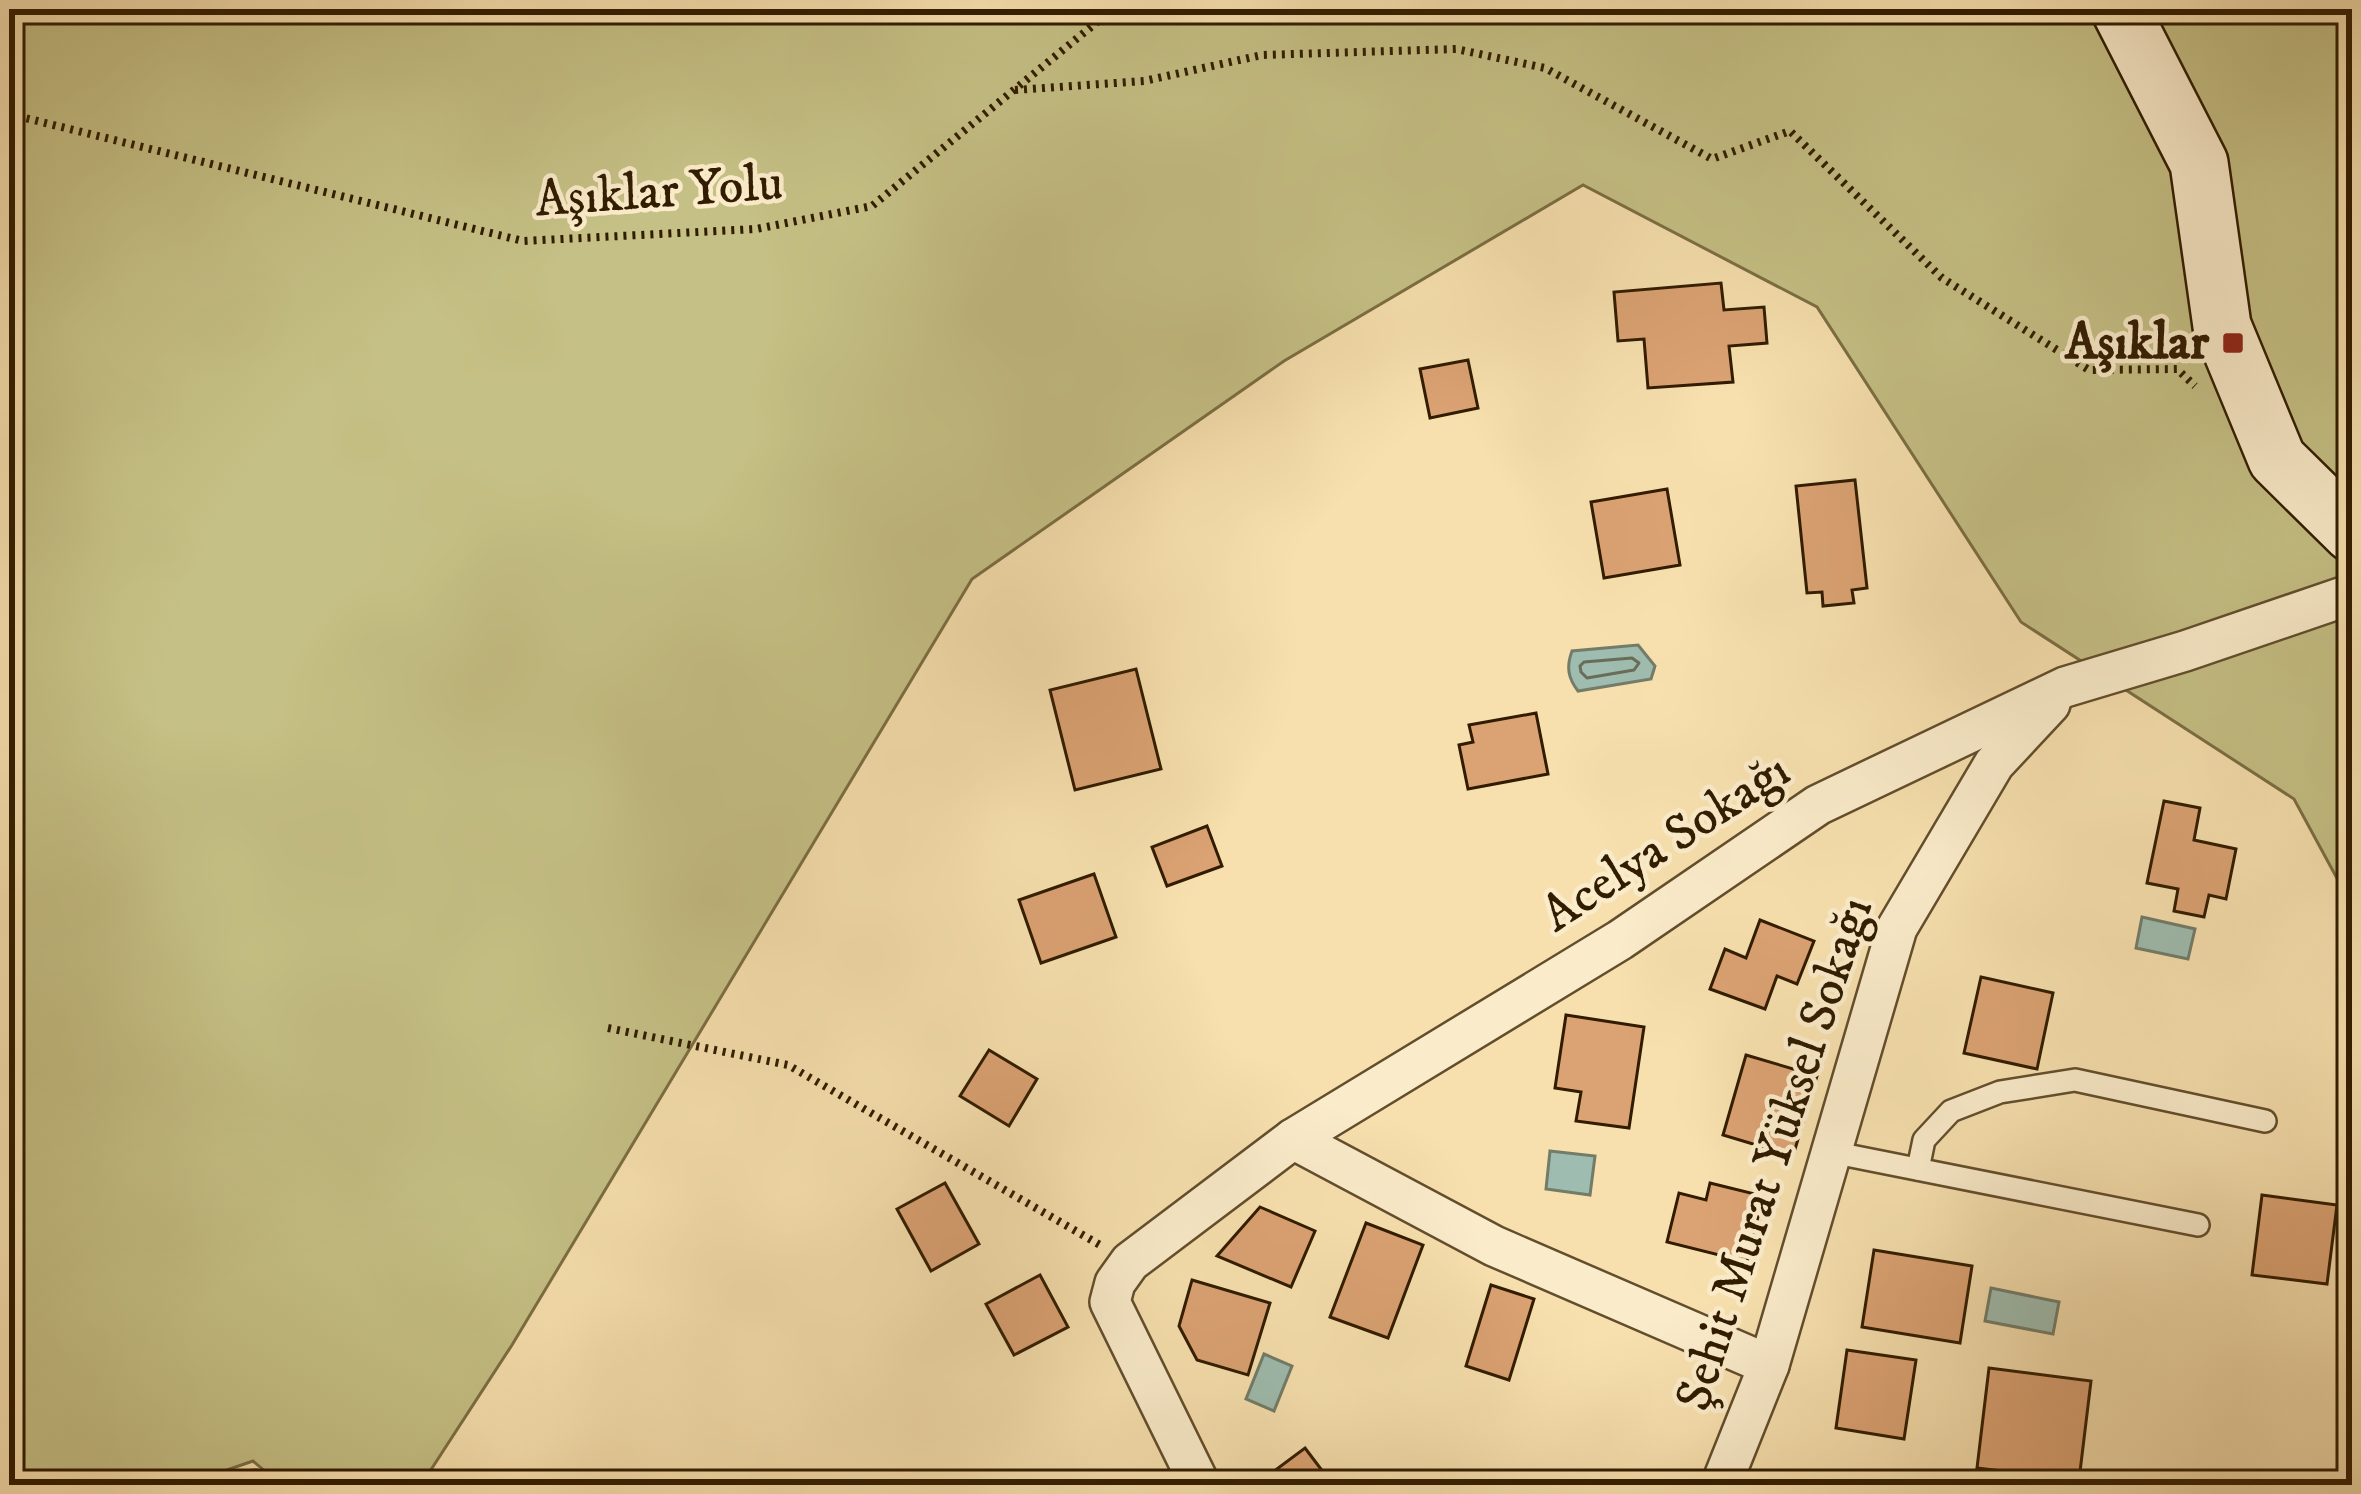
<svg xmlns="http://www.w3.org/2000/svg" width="2361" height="1494" viewBox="0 0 2361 1494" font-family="'IM FELL DW Pica',serif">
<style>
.green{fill:#c5c085;stroke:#7b6e42;stroke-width:3}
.water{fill:#9ebcaf;stroke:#727c69;stroke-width:3}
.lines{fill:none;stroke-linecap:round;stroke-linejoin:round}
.shore{stroke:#686c58;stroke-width:3}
.building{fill:#dba273;stroke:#311c00;stroke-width:3}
.lane-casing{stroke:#624d2c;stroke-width:26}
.street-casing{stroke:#624d2c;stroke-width:44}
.secondary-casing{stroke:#311c00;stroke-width:62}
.path{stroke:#311c00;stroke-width:8;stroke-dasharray:3 6;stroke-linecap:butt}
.lane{stroke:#faebca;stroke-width:21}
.street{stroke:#faebca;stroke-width:39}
.secondary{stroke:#faebca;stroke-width:57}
.poi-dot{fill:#8f2418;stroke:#faebca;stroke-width:4.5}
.labels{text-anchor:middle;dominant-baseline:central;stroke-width:9;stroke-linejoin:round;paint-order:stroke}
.street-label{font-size:51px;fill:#311c00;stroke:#faebca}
.poi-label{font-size:51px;font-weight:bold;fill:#311c00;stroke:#faebca;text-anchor:end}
</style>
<rect width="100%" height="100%" fill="#f7e0ae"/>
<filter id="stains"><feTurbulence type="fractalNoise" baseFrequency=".00167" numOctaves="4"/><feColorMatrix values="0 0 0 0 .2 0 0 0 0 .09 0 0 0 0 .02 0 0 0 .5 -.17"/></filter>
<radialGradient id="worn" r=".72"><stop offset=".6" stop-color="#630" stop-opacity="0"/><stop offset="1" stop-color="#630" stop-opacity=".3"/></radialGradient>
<polygon class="green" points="9,9 2352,9 2352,906 2294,799 2021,622 1817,307 1583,185 1284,361 972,579 512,1345 421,1485 281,1485 253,1461 183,1485 9,1485"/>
<g class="water">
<path d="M1638,645L1655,666L1651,679L1578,691C1568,678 1566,667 1572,651Z"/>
<polygon points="2142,917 2195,929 2188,959 2136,948"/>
<polygon points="1550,1151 1595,1156 1590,1195 1546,1189"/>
<polygon points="1991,1288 2059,1302 2053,1334 1985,1321"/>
<polygon points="1264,1354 1292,1366 1274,1411 1246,1399"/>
</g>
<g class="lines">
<polygon class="shore" points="1632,658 1639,663 1634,670 1587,678 1581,672 1580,666 1584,662"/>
</g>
<g class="building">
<polygon points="1721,283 1724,310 1764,307 1767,343 1729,346 1733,382 1648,388 1644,339 1618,341 1614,292"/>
<polygon points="1468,360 1478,408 1430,418 1420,369"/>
<polygon points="1855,480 1867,588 1852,590 1854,603 1823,606 1822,592 1807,593 1796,486"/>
<polygon points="1667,489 1680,565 1604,578 1591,502"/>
<polygon points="1136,669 1161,769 1075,790 1050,690"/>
<polygon points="1536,713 1548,774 1468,789 1459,745 1473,742 1469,725"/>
<polygon points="2164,801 2200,808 2194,840 2236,849 2226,899 2209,895 2204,917 2174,911 2178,889 2147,883"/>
<polygon points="1207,826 1222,866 1167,886 1152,847"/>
<polygon points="1094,874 1116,937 1041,963 1019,900"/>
<polygon points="1760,920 1814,941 1797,984 1777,976 1765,1009 1710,989 1725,949 1746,958"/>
<polygon points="1981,977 2053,993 2037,1069 1964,1053"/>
<polygon points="1566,1015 1644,1027 1629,1128 1576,1121 1581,1092 1555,1088"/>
<polygon points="989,1050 1037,1079 1009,1126 960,1096"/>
<polygon points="1746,1055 1817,1076 1793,1156 1723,1135"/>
<polygon points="945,1183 979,1244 931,1271 897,1209"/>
<polygon points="1710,1183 1763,1196 1747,1262 1667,1242 1679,1193 1706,1200"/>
<polygon points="2262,1195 2337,1205 2327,1284 2252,1275"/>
<polygon points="1260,1207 1315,1231 1291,1287 1217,1256"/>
<polygon points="1366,1223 1423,1245 1388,1338 1330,1317"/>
<polygon points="1874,1250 1972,1266 1960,1343 1862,1327"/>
<polygon points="1040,1275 1068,1327 1014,1355 986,1304"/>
<polygon points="1192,1280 1270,1303 1248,1375 1197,1360 1179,1326"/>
<polygon points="1491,1285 1534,1299 1509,1380 1466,1366"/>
<polygon points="1847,1350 1916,1360 1904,1439 1836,1428"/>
<polygon points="1989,1368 2091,1381 2079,1480 1977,1468"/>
<polygon points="1305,1448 1333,1485 1266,1485 1262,1480"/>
<polygon points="256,1470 257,1485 217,1485 216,1473"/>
</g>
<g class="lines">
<defs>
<g id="lane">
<polyline points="1831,1152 2198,1225"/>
<polyline points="1918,1169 1924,1140 1951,1111 2000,1092 2075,1080 2265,1121"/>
</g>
<g id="street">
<polyline points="1293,1139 1494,1246 1769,1365"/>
<polyline points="1200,1485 1110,1302 1115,1283 1130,1262 1293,1139 1620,940 1818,805 2065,687 2185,651 2352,594"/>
<polyline points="1721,1485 1769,1365 1897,928 1994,764 2050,704"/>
</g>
<polyline id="secondary" points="2120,9 2199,163 2222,326 2277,459 2352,533"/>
</defs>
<use href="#lane" class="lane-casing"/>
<use href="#street" class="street-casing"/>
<use href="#secondary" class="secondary-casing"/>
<g class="path">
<polyline points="1015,90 1144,81 1262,55 1456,49 1545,68 1712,159 1790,131 1942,278 2089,370 2177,369 2195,386"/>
<polyline points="9,114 523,241 756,229 872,206 1113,9"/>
<polyline points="608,1028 788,1065 1100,1245"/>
</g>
<use href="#lane" class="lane"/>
<use href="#street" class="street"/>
<use href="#secondary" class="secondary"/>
</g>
<rect class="poi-dot" x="2221" y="331" width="24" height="24" rx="6"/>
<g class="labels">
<g class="street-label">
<text transform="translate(659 192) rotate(-4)">Aşıklar Yolu</text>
<text transform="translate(1666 843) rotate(-33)">Acelya Sokağı</text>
<text transform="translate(1775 1154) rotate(-72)">Şehit Murat Yüksel Sokağı</text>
</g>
<g class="poi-label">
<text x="2209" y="343">Aşıklar</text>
</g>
</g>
<rect width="2361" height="1494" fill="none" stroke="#f7e0ae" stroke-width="48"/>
<rect x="12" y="12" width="2337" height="1470" fill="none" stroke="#311c00" stroke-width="6"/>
<rect x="24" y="24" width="2313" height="1446" fill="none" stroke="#311c00" stroke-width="3"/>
<rect width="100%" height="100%" filter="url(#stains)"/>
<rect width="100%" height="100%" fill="url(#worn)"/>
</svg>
